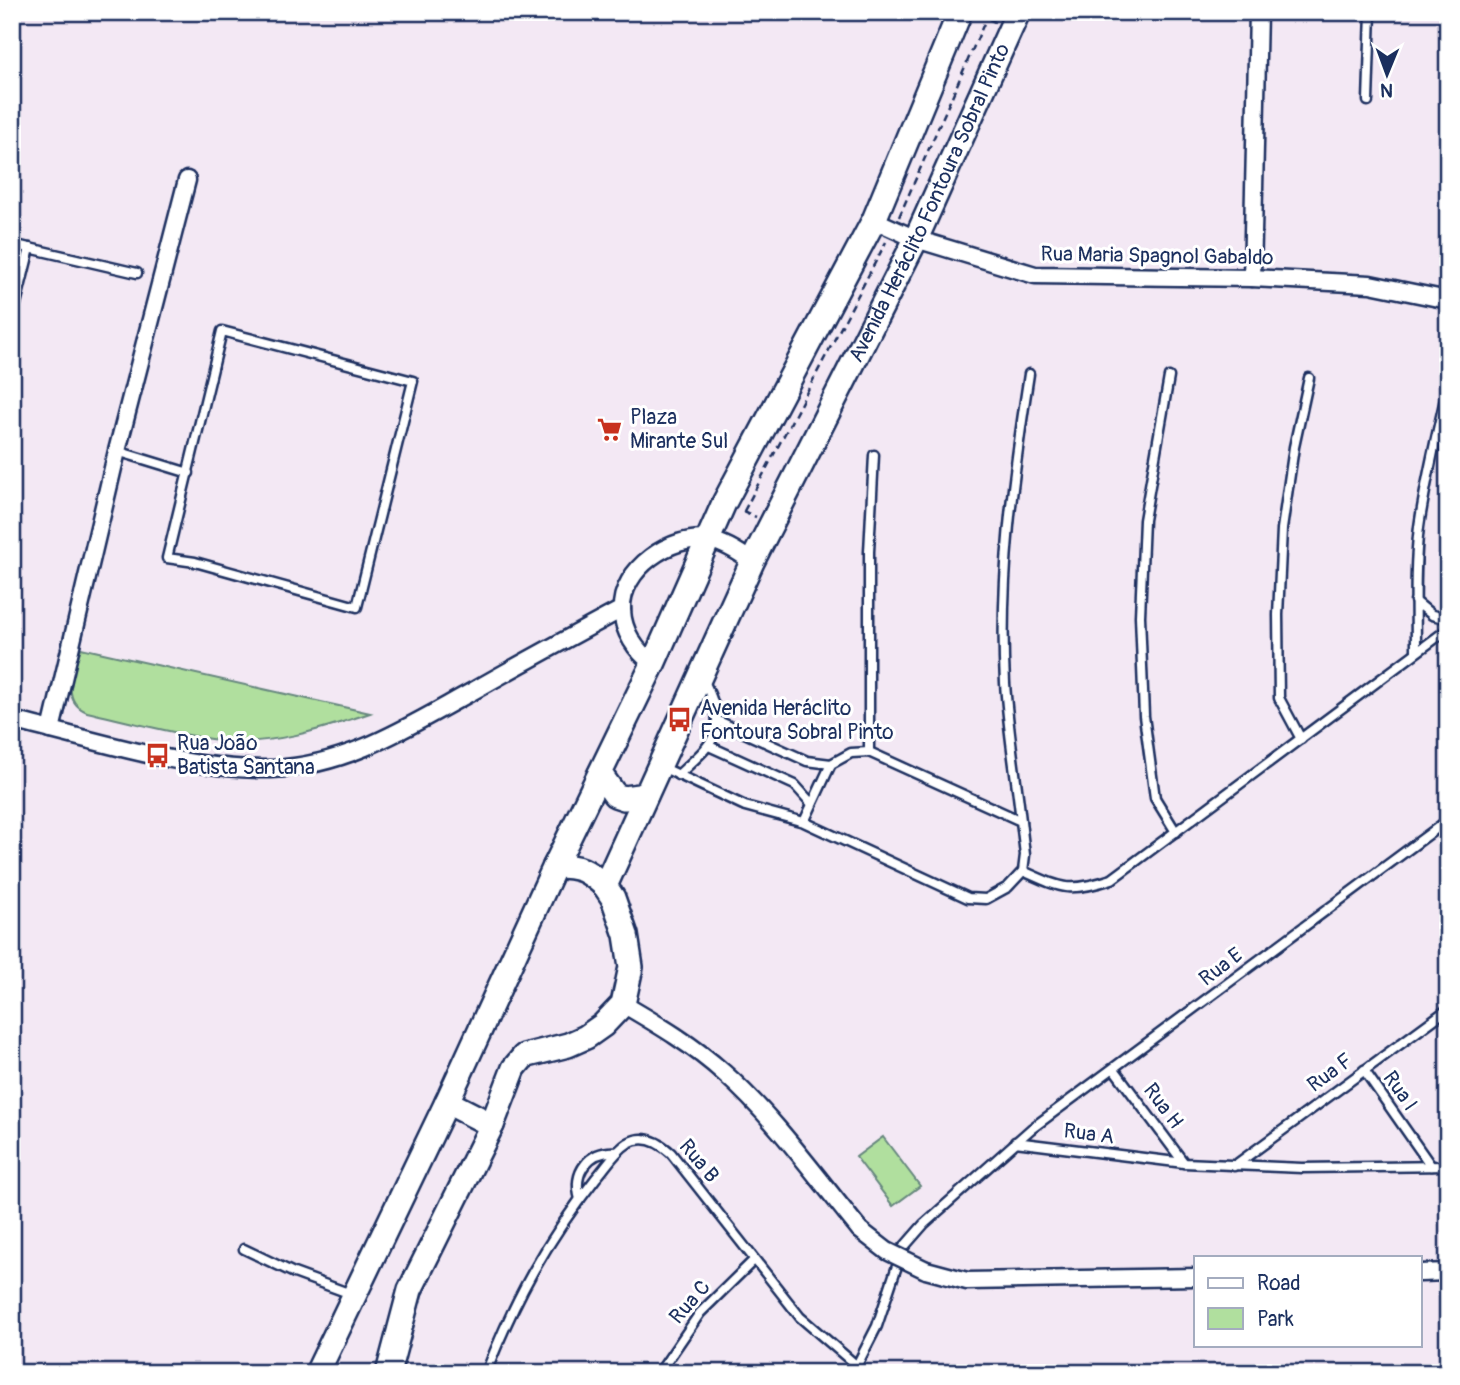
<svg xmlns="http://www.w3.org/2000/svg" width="1460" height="1385" viewBox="0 0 1460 1385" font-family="Pangolin,sans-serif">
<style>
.green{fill:#b0df9e;stroke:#66877e;stroke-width:2}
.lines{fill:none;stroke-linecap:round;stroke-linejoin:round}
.lane-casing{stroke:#1b2f5e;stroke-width:13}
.street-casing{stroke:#1b2f5e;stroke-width:21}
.secondary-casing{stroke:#1b2f5e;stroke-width:28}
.path{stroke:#1b2f5e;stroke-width:2.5;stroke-dasharray:7 5;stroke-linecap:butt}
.lane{stroke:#fff;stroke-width:8}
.street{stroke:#fff;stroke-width:16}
.secondary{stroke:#fff;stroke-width:23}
.street-bridge-casing{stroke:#1b2f5e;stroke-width:21;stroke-linecap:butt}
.street-bridge{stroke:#fff;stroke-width:16}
.labels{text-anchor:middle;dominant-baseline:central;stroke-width:6;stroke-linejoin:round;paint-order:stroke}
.street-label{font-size:21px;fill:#1b2f5e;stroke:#fff}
.poi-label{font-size:21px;fill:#1b2f5e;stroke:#fff;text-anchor:start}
</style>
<rect width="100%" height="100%" fill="#f3e8f4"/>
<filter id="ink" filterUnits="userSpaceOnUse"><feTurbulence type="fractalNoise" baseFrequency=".0143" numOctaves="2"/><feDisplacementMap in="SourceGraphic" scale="14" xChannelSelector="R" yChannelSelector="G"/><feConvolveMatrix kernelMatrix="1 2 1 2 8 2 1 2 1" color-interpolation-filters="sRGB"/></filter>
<g filter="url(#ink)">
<g class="green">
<path d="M81,648L370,713C323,729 269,747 218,740C174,734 130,722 87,712C59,701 74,670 81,648Z"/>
<polygon points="883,1137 920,1186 893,1206 856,1157"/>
</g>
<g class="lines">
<defs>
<g id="lane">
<polyline points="1368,101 1371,12"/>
<polyline points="12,244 137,273"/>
<polyline points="12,320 30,248"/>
<polygon points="222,331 413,381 357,607 195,562 167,558"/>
<polyline points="1169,377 1144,520 1140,616 1144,716 1155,798 1176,832"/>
<polyline points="117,451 189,473"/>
<polyline points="1415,601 1432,615 1448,619"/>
<path d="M1416,652C1416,611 1414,568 1419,527C1425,484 1435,442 1445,399"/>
<polyline points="718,721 807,761 831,764"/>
<polyline points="1301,739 1279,698 1278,615 1282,529 1294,447 1309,378"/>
<polyline points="709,746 795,785 812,804"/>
<polyline points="869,752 869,552 874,455"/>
<polyline points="662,767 745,806 804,822 968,898 986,899 1008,887 1023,871 1025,855 1021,821 869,752 851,753 831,764 804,822"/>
<path d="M678,775C716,740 729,732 704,681"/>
<path d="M1021,821C1016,775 1008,729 1005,683C999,579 1013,477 1029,374"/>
<path d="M1023,871C1063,889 1069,893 1112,879L1448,629"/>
<polyline points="1114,1069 1184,1163"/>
<polyline points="1364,1070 1431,1166"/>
<polyline points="1015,1142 1184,1163 1302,1168 1448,1166"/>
<polyline points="1234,1166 1448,1009"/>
<path d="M580,1199C572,1172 589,1150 617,1152"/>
<polyline points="244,1249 294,1273 351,1294"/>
<path d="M486,1373C515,1298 546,1242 596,1178C606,1167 615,1151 628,1143C644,1134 659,1142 671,1153L800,1317L857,1366"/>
<polyline points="659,1373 700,1313 754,1260"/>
<polyline points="853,1373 877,1326 903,1248 924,1224 1031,1129 1448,820"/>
</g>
<g id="street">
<polyline points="874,220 916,239 1035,275 1252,278 1370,284 1448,300"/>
<polyline points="1252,278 1258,12"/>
<path d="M653,664C636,651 623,632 622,610C620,569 672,534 709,540C725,543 739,552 752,562"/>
<path d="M12,720C95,740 187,771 272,769C348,766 409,726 473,691C522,663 572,636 622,609"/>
<polyline points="51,730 117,451 187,180"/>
<path d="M623,1004C659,1025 693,1045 724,1073C774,1117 818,1179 860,1230"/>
<polyline points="926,1270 967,1281 1196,1277"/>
<polyline points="1420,1273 1448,1272"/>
</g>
<g id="secondary">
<polyline points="600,774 615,795 624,798 646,795"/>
<path d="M555,866C580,866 587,870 605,886"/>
<polyline points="447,1102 492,1125"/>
<polyline points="317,1373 447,1102 555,866 653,664 724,503 874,220 960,12"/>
<path id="s1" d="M388,1373L410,1290L492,1125L514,1068L524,1056L568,1045L586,1037L603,1025L623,1004L631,967L626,935L613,898L605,886L752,562L916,239L1018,12"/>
</g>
</defs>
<use href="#lane" class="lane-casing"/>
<use href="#street" class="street-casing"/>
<use href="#secondary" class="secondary-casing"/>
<g class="path">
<polyline points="978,14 995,22"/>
<polyline points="899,217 989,12"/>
<polyline points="743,511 756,517"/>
<polyline points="744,511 886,242"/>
</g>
<use href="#lane" class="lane"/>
<use href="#street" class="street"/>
<use href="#secondary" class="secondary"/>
<defs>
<polyline id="street-bridge" points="860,1230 887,1251 926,1270"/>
</defs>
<use href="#street-bridge" class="street-bridge-casing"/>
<use href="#street-bridge" class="street-bridge"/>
</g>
</g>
<defs>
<symbol id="supermarket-bare" viewBox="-9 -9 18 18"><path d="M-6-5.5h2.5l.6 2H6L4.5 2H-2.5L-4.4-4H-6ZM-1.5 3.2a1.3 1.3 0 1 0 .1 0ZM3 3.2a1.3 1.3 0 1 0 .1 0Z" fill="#c8321e" stroke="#fff" stroke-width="2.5" paint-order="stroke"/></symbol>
<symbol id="bus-bare" viewBox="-9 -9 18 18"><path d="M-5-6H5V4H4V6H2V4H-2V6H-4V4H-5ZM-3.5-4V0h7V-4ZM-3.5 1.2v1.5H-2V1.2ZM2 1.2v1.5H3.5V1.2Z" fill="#c8321e" stroke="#fff" stroke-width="2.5" paint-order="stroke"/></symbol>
</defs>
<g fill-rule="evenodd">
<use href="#supermarket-bare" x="592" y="412" width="35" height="35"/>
<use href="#bus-bare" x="662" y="702" width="35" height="35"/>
<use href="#bus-bare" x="140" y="738" width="35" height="35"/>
</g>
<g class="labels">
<g class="street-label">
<text stroke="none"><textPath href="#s1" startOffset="1342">Avenida Heráclito Fontoura Sobral Pinto</textPath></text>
<text transform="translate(1157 256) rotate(1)">Rua Maria Spagnol Gabaldo</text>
<text transform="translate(1221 967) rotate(-37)">Rua E</text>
<text transform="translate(1330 1073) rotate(-36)">Rua F</text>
<text transform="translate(1400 1091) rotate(55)">Rua I</text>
<text transform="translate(1163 1106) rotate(53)">Rua H</text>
<text transform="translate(1089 1134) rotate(7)">Rua A</text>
<text transform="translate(699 1161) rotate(50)">Rua B</text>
<text transform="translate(690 1302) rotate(-49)">Rua C</text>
</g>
<g class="poi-label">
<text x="630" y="417">Plaza<tspan x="630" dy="24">Mirante Sul</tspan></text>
<text x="700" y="708">Avenida Heráclito<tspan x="700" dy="24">Fontoura Sobral Pinto</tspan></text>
<text x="177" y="743">Rua João<tspan x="177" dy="24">Batista Santana</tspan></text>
</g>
</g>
<rect width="1460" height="1385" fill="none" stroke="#fff" stroke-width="42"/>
<rect x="21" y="21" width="1418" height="1343" fill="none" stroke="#1b2f5e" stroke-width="2.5" filter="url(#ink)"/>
<rect x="1194" y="1256" width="228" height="91" fill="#ffffff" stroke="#a4acbf" stroke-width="2"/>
<rect x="1208" y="1278" width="35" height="10" fill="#ffffff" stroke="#a4acbf" stroke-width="2"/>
<text x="1257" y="1290" font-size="21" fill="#1b2f5e">Road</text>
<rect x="1208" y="1308" width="35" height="21" fill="#b0df9e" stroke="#a4acbf" stroke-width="2"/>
<text x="1257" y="1326" font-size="21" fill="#1b2f5e">Park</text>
<g transform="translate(1387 74) rotate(181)" stroke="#ffffff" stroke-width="5" paint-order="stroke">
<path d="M0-5L12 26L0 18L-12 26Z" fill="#1b2f5e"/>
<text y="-10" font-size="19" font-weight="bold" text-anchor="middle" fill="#1b2f5e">N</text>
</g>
</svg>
